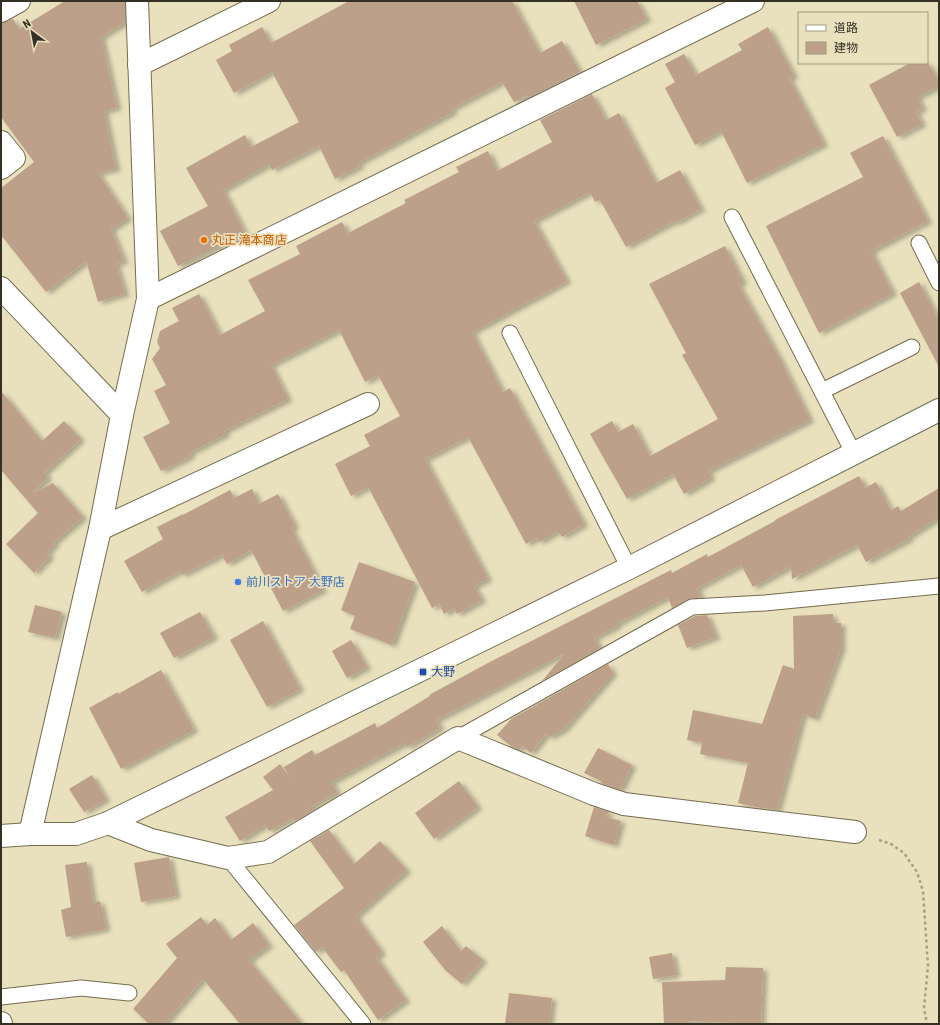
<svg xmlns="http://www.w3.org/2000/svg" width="940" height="1025" viewBox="0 0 940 1025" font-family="'Roboto Condensed','Noto Sans JP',sans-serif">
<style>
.building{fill:#bda08a;filter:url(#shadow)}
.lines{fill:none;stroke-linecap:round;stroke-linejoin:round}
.service-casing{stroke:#746c4d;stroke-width:17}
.minor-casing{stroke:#746c4d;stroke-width:24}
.path{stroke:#a59e83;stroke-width:2.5;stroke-dasharray:3 3;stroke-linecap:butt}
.service{stroke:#fff;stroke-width:15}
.minor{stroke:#fff;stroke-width:22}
.food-dot{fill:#e8710a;stroke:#e9e0bd;stroke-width:1.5}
.shop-dot{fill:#3f7fe0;stroke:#e9e0bd;stroke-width:1.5}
.transit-dot{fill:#1a4fb4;stroke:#e9e0bd;stroke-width:1.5}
.labels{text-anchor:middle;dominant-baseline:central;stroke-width:3.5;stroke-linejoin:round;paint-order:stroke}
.food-label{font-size:12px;fill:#c56008;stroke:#e9e0bd;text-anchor:start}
.shop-label{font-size:12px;fill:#366cbe;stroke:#e9e0bd;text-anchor:start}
.transit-label{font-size:12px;fill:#164399;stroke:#e9e0bd;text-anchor:start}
</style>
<defs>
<filter id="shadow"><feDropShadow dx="4.5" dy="2.5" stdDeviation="2" flood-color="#0004"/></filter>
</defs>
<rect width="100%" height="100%" fill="#e9e0bd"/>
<g class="building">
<polygon points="65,1 125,1 125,22 101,37 117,108 104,111 116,169 98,173 128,218 111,229 124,261 116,264 125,294 98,302 86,261 46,292 1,235 1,188 34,162 1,117 1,23 13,19 19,29"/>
<polygon points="349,1 512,1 540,53 562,41 580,72 529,98 527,95 514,102 502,82 451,109 453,112 358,163 360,166 335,179 319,146 272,170 269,164 223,190 245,233 178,266 160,231 208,206 186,168 245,135 251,147 299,122 272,72 234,93 216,60 232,51 229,45 262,27 271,43"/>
<polygon points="574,1 637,1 647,19 596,45"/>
<polygon points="768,27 794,76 789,78 824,144 747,183 721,131 695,145 665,88 675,82 665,64 684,54 696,75 742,50 738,44"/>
<polygon points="910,63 928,63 939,82 939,86 917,97 923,108 916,112 922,124 897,137 869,85"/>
<polygon points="592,94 606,120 619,113 656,183 680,170 701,209 675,223 674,221 626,247 600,200 595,202 590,192 534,221 567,281 472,332 503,392 510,388 584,524 562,537 558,531 539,542 537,538 526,544 468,437 425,459 488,579 474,586 482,600 457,614 454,608 444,614 439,604 432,608 368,487 351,496 335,464 370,446 364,435 400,416 378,375 365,382 339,330 271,365 288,399 224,431 226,434 189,453 191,456 161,471 143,437 170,423 154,391 166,385 152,359 160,348 157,342 160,331 179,321 172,308 199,294 220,335 265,311 248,280 300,254 296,246 342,222 348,233 406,203 404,200 459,172 456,167 488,151 497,171 552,142 540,120"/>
<polygon points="883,136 928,221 871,251 893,293 819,333 766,226 863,177 850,153"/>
<polygon points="725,246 743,282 738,284 780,359 810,420 708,471 711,478 684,494 673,474 627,499 590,434 612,421 618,432 633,424 650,456 718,419 682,355 686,353 649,284"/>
<polygon points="919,282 939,320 939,367 900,293"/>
<polygon points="1,391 42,441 64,421 81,439 44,473 48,477 33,493 53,483 83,517 54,542 55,544 47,552 50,556 34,573 6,544 38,513 1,470"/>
<polygon points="859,476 865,488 876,482 891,510 898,506 901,511 939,488 939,517 908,537 909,539 866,562 857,545 792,579 791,566 753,587 741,565 697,588 701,598 688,599 672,608 668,597 616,624 617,626 594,638 600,648 542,681 565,653 436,720 440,728 407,747 405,743 331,782 337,792 311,807 314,810 295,821 293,818 269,831 265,825 240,841 225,817 273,790 263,777 280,764 291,780 284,767 312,750 315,755 375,723 377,728 430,696 429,695 488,663 671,570 672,573 707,554 708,557 775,521 775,520"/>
<polygon points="252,489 259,504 278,494 295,526 291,528 323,590 283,611 251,550 227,564 222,555 182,575 180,571 142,592 124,561 163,539 157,527 183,514 183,515 230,490 234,498"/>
<polygon points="359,562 415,582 392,645 350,629 355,616 341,610"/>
<polygon points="35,605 62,612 55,638 28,632"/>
<polygon points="200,612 214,637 174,658 160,633"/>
<polygon points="833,614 833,623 841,623 841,648 815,719 803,714 777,810 756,807 738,803 748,763 700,754 702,743 687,740 693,710 762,724 783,665 794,669 793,616"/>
<polygon points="707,615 716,637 687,648 678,625 695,616"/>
<polygon points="263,621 300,689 267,707 230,640"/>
<polygon points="351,640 367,667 347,678 332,651"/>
<polygon points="608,664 613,673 563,730 550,737 546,734 531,753 522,746 519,750 511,746 497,735 511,719"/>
<polygon points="161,670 194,730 121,769 89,708 118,692 118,694"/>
<polygon points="598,748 632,765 620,790 601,783 601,781 584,773"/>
<polygon points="92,775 106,799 84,812 69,789"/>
<polygon points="459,781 478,807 434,839 415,813"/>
<polygon points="594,807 609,812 606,817 621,821 614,845 585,836"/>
<polygon points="329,830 354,864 380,841 407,870 356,916 382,952 376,957 406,1000 378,1020 344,970 341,972 322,947 316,952 294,925 344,888 310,841"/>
<polygon points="169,857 176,896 141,902 134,863"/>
<polygon points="87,862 93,903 100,901 106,929 66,937 61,910 71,907 65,865"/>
<polygon points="201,917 207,925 215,918 231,940 253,923 269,945 249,960 302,1024 240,1024 203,979 164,1024 149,1024 133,1009 177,958 166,944"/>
<polygon points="442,926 461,951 466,946 483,960 462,984 445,970 423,942"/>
<polygon points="672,953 676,975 653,979 649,957"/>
<polygon points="726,967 763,968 761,1024 688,1021 689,1024 664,1024 662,982 725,980"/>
<polygon points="509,993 552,998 549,1024 505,1024"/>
</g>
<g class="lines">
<defs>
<g id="service">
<polyline points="732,217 854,454"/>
<polyline points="919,243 939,283"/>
<polyline points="510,333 629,568"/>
<polyline points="822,391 912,347"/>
<polyline points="458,738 692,607 765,603 939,586"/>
<polyline points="228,858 363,1024"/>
<polyline points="1,997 81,988 129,993"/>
</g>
<g id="minor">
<polyline points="1,11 19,1"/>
<polyline points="139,65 269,1"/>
<polyline points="1,142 14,158 1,168"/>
<polyline points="1,288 122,415"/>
<polyline points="148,299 753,1"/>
<polyline points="100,529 368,404"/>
<polyline points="108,823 151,840 228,858 268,852 458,738 594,794 624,804 855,832"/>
<polyline points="30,834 100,529 122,415 148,299 137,1"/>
<polyline points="1,836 30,834 76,834 108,823 629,568 939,410"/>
<polyline points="1,1023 1,1024"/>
</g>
</defs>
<use href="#service" class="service-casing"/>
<use href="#minor" class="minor-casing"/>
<polyline class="path" points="879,840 891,844 904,853 917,872 923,891 928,966 924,1008 927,1024"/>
<use href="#service" class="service"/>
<use href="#minor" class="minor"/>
</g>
<circle class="food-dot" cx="204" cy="240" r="4"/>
<circle class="shop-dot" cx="238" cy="582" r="4"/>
<rect class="transit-dot" x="419" y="668" width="8" height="8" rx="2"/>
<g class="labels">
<g class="food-label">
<text x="212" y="240">丸正 滝本商店</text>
</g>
<g class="shop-label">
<text x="246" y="582">前川ストア 大野店</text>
</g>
<g class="transit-label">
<text x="431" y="672">大野</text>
</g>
</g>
<rect width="940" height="1025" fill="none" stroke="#343023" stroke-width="4"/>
<rect x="798" y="12" width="130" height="52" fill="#e9e0bd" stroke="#a19a7f"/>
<rect x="806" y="25" width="20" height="6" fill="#ffffff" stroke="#a19a7f"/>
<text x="834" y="32" font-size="12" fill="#343023">道路</text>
<rect x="806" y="42" width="20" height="12" fill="#bda08a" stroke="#a19a7f"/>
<text x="834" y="52" font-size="12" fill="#343023">建物</text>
<g transform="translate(32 32) rotate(328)" stroke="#e9e0bd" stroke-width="3" paint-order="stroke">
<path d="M0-3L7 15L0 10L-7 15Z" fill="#343023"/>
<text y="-6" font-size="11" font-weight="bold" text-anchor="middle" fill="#343023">N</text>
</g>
</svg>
